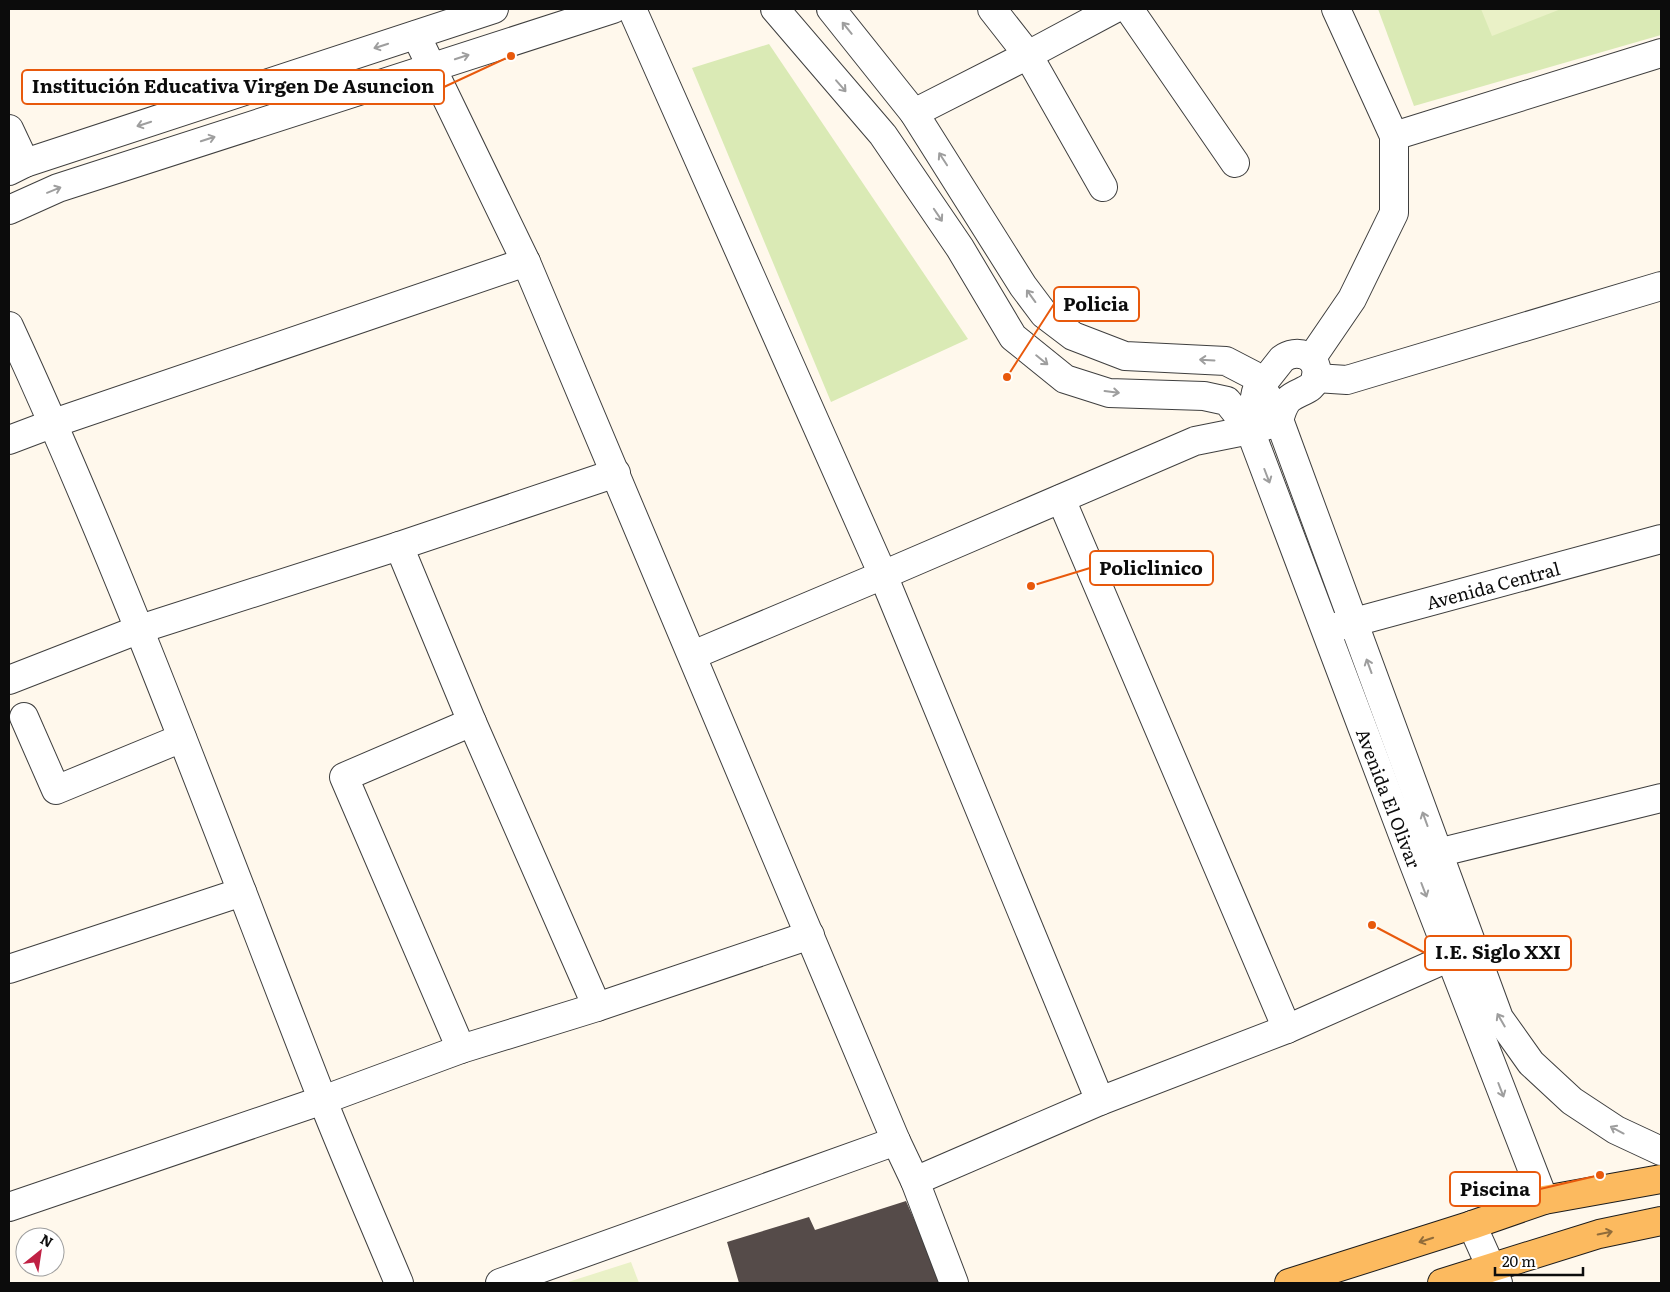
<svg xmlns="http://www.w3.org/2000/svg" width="1670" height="1292" viewBox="0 0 1670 1292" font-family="Literata,serif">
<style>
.green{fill:#daeab5}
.pitch{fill:#eaf1c7}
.building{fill:#554b49}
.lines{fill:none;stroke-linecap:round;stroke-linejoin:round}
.minor-casing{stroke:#3f3f3f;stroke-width:30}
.major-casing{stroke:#1d1d1d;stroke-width:30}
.minor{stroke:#fff;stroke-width:28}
.major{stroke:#fcba5f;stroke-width:28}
.oneway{stroke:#9e9e9e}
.oneway2{stroke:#906c3a}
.labels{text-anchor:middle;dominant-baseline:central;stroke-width:5;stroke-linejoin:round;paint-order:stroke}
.street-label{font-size:18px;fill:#0c0c0c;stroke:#fff}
.leader{fill:none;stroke:#e8590c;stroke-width:2}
.callout-dot{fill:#e8590c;stroke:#fff;stroke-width:2}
.callout{fill:#fff;stroke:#e8590c;stroke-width:2}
.callout-label{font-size:19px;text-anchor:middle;font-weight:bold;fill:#0c0c0c}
</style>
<rect width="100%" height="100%" fill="#fff8ec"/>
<g class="green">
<polygon points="1378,9 1661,9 1661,35 1414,106"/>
<polygon points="769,44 968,339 831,402 692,68"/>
</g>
<g class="pitch">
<polygon points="1481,9 1561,9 1492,36"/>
<polygon points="631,1262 639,1283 565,1283"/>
</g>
<polygon class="building" points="906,1201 942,1283 739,1283 727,1242 809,1217 815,1230"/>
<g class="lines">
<defs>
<g id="minor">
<polyline points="632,9 883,575 1100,1101"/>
<polyline points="775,9 883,135 960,248 1013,337 1065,379 1109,393 1204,396 1227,401 1250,430 1412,859 1544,1200"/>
<polyline points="831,9 914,113 1023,286 1044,314 1073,336 1125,356 1226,361 1253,375 1274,406 1499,1018 1531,1063 1572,1101 1616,1130 1661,1151"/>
<polyline points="992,9 1028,55 1103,187"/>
<polyline points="1129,9 1235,163"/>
<polyline points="416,35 526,262 896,1141 915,1181 954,1283"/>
<polyline points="914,113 1028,55 1114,9"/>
<polyline points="9,129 25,163"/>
<polyline points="1394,136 1661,53"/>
<polyline points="9,171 25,163 494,9"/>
<polyline points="9,210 58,188 613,9"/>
<path d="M9,326C125,577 220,838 321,1096C346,1159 373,1221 399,1283"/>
<polyline points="1311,359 1352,299 1394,213 1394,136 1336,9"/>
<polyline points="1316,378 1347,380 1661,286"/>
<path d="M1254,402L1256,392L1282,359C1296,348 1320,355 1316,376C1314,392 1298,390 1288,400C1283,406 1281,413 1279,421"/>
<polyline points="9,440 54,423 526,262"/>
<polyline points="1061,499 1287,1029"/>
<polyline points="399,546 472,722 597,1007"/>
<polyline points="1336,627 1661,539"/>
<polyline points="693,655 883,575 1195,441 1250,430 1265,426"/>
<polyline points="9,680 140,629 399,546 616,473"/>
<polyline points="24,717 56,790 182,738"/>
<polyline points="1421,857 1661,798"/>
<polyline points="9,969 242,892"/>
<polyline points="461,1049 344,777 472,722"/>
<polyline points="915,1181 1100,1101 1287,1029 1450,957"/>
<polyline points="9,1207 323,1100 461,1049 597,1007 810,935"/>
<polyline points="1472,1225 1498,1283"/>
<polyline points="500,1283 896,1141"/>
</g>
<g id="major">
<polyline points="1289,1283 1472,1225 1544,1200 1661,1179"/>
<polyline points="1442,1283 1599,1234 1661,1221"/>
</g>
</defs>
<use href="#minor" class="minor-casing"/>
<use href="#major" class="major-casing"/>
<use href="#minor" class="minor"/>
<use href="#major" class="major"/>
</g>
<defs><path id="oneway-shaft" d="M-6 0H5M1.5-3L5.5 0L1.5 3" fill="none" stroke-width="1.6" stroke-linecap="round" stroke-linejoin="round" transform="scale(1.25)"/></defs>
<g class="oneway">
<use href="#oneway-shaft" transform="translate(847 28) rotate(-129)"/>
<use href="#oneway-shaft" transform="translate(381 46) rotate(162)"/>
<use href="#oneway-shaft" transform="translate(462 57) rotate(-18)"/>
<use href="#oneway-shaft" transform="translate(841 86) rotate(49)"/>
<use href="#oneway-shaft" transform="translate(144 124) rotate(162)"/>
<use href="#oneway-shaft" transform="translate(208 139) rotate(-18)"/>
<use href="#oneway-shaft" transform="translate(943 159) rotate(-123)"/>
<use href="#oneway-shaft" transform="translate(54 190) rotate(-22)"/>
<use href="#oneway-shaft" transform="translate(938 215) rotate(56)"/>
<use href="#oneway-shaft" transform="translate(1031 296) rotate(-126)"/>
<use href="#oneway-shaft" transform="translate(1042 360) rotate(39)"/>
<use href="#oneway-shaft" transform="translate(1207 360) rotate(-177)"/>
<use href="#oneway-shaft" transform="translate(1112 392) rotate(7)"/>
<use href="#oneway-shaft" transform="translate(1267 476) rotate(69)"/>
<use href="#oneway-shaft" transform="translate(1369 666) rotate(-110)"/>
<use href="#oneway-shaft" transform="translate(1425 819) rotate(-110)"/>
<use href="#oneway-shaft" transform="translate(1424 890) rotate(69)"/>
<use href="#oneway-shaft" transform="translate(1501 1020) rotate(-120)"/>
<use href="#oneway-shaft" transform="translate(1501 1090) rotate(69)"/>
<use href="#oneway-shaft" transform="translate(1617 1130) rotate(-152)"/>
</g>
<g class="oneway2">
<use href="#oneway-shaft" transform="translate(1605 1233) rotate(-12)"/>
<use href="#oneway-shaft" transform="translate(1426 1240) rotate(162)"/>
</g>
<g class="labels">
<g class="street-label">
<text transform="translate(1493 585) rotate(-15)">Avenida Central</text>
<text transform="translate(1389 798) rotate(69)">Avenida El Olivar</text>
</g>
</g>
<path class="leader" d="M511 56L444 87M1007 377L1054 304M1031 586L1090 568M1372 925L1425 953M1600 1175L1540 1189"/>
<g class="callout-dot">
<circle cx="511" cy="56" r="5"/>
<circle cx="1007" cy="377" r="5"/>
<circle cx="1031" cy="586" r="5"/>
<circle cx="1372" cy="925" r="5"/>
<circle cx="1600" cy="1175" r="5"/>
</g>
<g class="callout">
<rect x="22" y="70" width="422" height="34" rx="5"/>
<rect x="1054" y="287" width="85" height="34" rx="5"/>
<rect x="1090" y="551" width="123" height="34" rx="5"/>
<rect x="1425" y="936" width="146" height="34" rx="5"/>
<rect x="1450" y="1172" width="90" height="34" rx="5"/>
</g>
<g class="callout-label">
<text x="233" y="93">Institución Educativa Virgen De Asuncion</text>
<text x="1096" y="311">Policia</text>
<text x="1151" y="575">Policlinico</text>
<text x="1498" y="959">I.E. Siglo XXI</text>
<text x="1495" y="1196">Piscina</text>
</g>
<rect width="1670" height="1292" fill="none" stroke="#0c0c0c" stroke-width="20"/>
<g transform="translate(40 1252) rotate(30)"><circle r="24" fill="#ffffff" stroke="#9e9e9e"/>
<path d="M0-4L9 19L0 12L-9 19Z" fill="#c02144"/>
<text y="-8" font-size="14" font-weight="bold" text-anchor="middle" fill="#0c0c0c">N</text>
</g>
<path d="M1495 1267v8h88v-8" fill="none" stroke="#0c0c0c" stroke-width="2.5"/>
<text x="1502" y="1267" font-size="15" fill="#0c0c0c" stroke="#ffffff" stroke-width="4" paint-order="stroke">20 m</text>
</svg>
